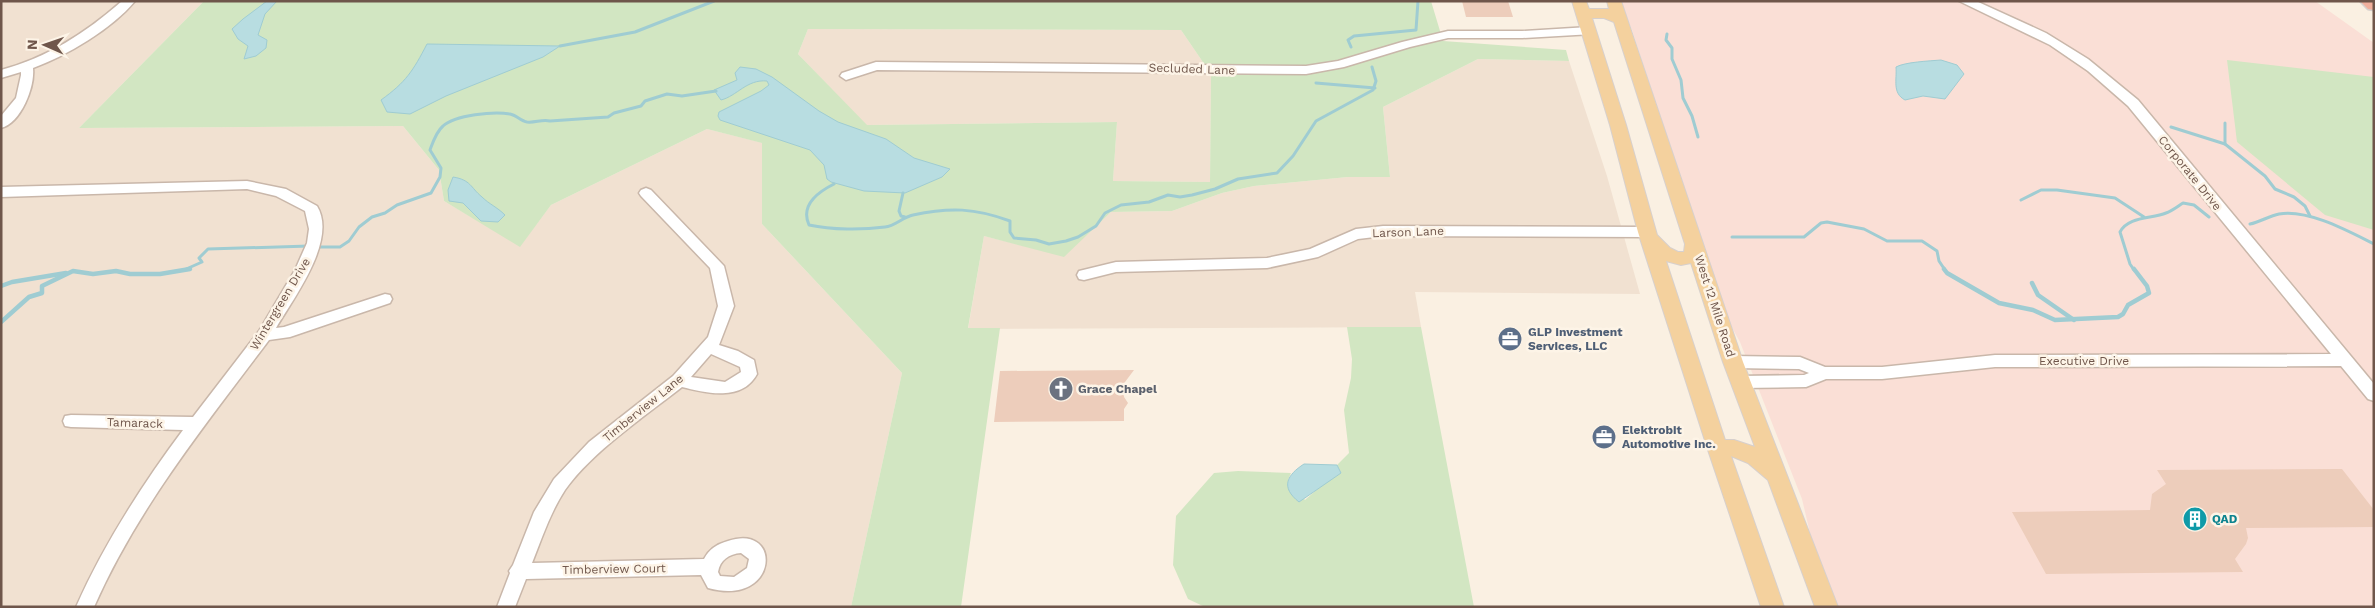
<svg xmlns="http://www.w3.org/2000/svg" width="2375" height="608" viewBox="0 0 2375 608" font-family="'Work Sans',sans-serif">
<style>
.residential{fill:#f1e1d1}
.commercial{fill:#fadfd6}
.green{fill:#d2e6c2;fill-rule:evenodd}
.water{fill:#b8dde1;stroke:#9fccd2}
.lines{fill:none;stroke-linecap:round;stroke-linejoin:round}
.stream-far1{stroke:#9fccd2;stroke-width:3}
.stream{stroke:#9fccd2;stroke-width:4.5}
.building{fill:#edcdbb}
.minor-casing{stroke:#c9b7aa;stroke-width:3}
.major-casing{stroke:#d7d0cd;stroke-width:2}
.highway-casing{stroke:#d7d0cd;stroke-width:3}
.minor{fill:#fff;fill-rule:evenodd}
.major{fill:#f4d19e;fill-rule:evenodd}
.highway{fill:#f0af9d;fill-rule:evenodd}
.labels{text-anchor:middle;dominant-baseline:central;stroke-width:5;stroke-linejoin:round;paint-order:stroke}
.street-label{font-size:12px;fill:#6f564b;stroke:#fdf4e7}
.service-label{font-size:12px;font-weight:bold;fill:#4e5e75;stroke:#fdf4e7;text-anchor:start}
.worship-label{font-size:12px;font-weight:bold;fill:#5b616d;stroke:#fdf4e7;text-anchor:start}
.culture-label{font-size:12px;font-weight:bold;fill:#0d838f;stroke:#fdf4e7;text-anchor:start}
</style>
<rect width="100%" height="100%" fill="#faf0e2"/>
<g class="residential">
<polygon points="1,1 204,1 79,128 403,126 439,170 444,201 520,246 551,205 707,129 763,143 762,224 902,373 851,607 1,607"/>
<polygon points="808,29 1181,30 1211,74 1210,182 1113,181 1117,122 866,125 798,54"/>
<polygon points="1478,59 1569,61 1607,176 1640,294 1415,292 1421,327 968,329 984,236 1064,256 1111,212 1172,211 1222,193 1254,186 1348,177 1390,177 1383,107"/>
</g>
<polygon class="commercial" points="1620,1 2315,1 2374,43 2374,607 1834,607 1811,537 1802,499 1740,342 1725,315 1632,30"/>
<g class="green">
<path d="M204,1H1431L1443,41L1566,50L1569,61L1478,59L1383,107L1390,177H1348L1254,186L1222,193L1172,211L1111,212L1064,257L984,236L968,328H1000L961,607H851L902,373L762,224V143L707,129L551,205L520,247L444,201L439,170L403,126L79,128ZM808,29L1181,30L1211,74L1210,182L1113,181L1117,122L867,125L798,54Z"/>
<polygon points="2227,60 2374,77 2374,230 2325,215 2237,142"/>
<polygon points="1347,327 1421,327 1474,607 1205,607 1188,599 1173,565 1176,516 1214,473 1238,471 1291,473 1288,480 1305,500 1323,484 1341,473 1337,465 1349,453 1344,410 1351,378 1352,359"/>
</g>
<g class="water">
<polygon points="267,1 277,1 265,14 258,35 267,40 266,48 256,56 244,59 248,46 238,39 232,29 243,19"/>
<path d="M427,44L560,46L543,57L446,96L410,114L387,112L381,100C406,82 413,71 427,44Z"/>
<path d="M1941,60L1957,65L1964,74L1945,99L1923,96L1905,100C1892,93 1897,80 1896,67C1905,62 1929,61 1941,60Z"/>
<path d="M740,67L756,69L772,77L819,111L838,122L886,139L914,158L950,169L942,177L905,193L864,191L831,182L827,179L824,165L810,150L720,120L718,116L719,112L761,91L769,85L767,81C747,79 737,96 721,100L714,90L737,80L735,73Z"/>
<path d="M453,177C471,180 470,187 482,197C489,204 497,207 505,215L498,222L481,221L463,203L449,201L448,190Z"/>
<path d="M1304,464L1337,465L1341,473L1299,502C1280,487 1287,475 1304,464Z"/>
</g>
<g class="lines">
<g class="stream-far1">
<polyline points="1667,34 1666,40 1672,48 1672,59 1681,80 1683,98 1692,116 1698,137"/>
<polyline points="560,46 635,32 714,1"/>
<polyline points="1351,47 1348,40 1354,36 1416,30 1418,1"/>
<polyline points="1316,83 1375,88"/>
<polyline points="2225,123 2225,144"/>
<polyline points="2171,127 2225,144 2265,176 2275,189 2294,197 2305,206 2310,216"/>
<path d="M834,184C818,192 800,205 809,225C832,230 862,230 885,227C895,226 903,217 913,215C950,207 975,208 1010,221V232L1014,238L1036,240L1049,244L1066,241L1078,237L1096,226L1105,213L1121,205L1149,202L1168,195L1180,197L1192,195L1215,189L1238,179L1277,173L1293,156L1316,121L1373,90L1376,81L1372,67"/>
<polyline points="903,193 899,211 901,216 905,217"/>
<polyline points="2021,200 2041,190 2057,190 2115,198 2144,217"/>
<path d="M2250,224C2260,222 2269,216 2279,214C2308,209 2348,231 2374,244"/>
<polyline points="1732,237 1804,237 1821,223 1827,222 1864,229 1887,241 1922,241 1937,251 1939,261 1945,270"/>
<path d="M316,247H340L349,241L359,227L372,217L385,213L397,205L431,193L440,177L441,168L430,150C433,142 436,132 443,126C455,115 494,111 510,114C516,115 521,121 527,122C535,123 542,119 550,121L608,117L614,113L641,106L645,101L667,94L682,96L716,91"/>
<polyline points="184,270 202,262 199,258 208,249 309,246"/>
<path d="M2134,270L2130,264L2120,232C2128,216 2152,219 2166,213C2172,211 2178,206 2183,203L2194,205L2209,217"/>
</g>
<g class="stream">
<polyline points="1944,269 1947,273 1999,303 2033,310 2055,320 2118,317 2123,314 2128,305 2149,293 2147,286 2134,269"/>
<polyline points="2032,283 2038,295 2074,320"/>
<polyline points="1,286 12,282 66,273"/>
<polyline points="1,322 29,297 42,293 42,286 73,271 93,274 116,271 130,274 160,274 190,269"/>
</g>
</g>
<g class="building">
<polygon points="1462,1 1508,1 1513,17 1466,17"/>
<polygon points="1134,370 1125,382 1124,397 1128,403 1124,409 1124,421 994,422 1000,371"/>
<polygon points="2342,469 2374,510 2374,527 2246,528 2248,538 2246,544 2235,559 2243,572 2046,574 2012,512 2150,510 2152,494 2166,484 2157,470"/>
</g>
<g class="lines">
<defs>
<g id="minor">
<path d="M122,1H135C112,29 66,56 33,68C35,87 21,123 1,128V116L16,98L21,75V72L1,78V70C47,58 87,32 122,1Z"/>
<polygon points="1959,1 1976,1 2046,33 2088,59 2138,100 2374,384 2374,401 2368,399 2341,366 1995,367 1882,379 1826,379 1806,387 1740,388 1734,386 1732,382 1734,378 1740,376 1804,375 1809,373 1799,369 1733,368 1727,366 1725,362 1727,358 1733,356 1800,357 1825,367 1882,367 1995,355 2331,354 2128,106 2088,71 2050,45"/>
<polygon points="1589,27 1593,28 1595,31 1593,34 1522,38 1448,38 1410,47 1344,67 1306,74 877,70 846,80 840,76 842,73 876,62 1306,66 1338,61 1402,42 1448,31 1522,31"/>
<path d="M247,181L286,189L317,206C338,240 293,299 276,328L284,327L385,294L390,295L392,299L390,303L290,337L269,340C205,425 137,509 94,607H76C104,544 142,485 183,430L71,427L65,426L63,421L65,416L71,415L193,417L259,331L295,270L307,243L309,229L305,211L276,196L247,189L1,197V187Z"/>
<path d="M646,188L651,190L724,266L734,306L719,345L738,351L754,360L757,374C742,402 706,393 682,387C645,416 592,452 565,490C550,513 542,538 532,563L704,559C709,549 717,544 728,541C783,522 779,608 708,588L701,575L526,579L515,607H497L510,573L509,571L513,565L534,512L554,479L589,442L673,376L708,337L718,306L710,268L641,196L639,193L641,190ZM711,354L740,367L741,372L725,382L691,377ZM741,553L749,559L747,568L734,577L720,576L718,572C720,560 729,554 741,553Z"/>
<polygon points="1383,226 1647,227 1654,232 1647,237 1383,236 1358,239 1318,257 1267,268 1116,272 1084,280 1079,279 1077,275 1079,271 1116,262 1267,258 1310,249 1356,229"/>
</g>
<path id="major" d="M1572,1H1586L1589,9H1609L1607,1H1621L1743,362L1838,607H1815L1768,480L1748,463L1731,456L1784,607H1761L1708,450L1638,232L1610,125ZM1592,18H1604L1614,22L1685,244L1684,252H1678L1670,248L1657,235L1626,125ZM1666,261L1681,265L1691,263L1723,362L1755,447L1734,440H1725Z"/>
<polygon id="highway" points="2360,1 2374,1 2374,10 2368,9"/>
</defs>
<use href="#minor" class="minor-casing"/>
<use href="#major" class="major-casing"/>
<use href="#highway" class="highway-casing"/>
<use href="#minor" class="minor"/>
<use href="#major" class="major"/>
<use href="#highway" class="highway"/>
</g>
<defs>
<symbol id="office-disc" viewBox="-11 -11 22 22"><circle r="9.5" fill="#5c6f8a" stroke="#fdf4e7"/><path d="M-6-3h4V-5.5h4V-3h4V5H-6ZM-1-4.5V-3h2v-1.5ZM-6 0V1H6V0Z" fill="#fff"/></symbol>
<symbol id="church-disc" viewBox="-11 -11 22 22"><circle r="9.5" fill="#6b7280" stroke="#fdf4e7"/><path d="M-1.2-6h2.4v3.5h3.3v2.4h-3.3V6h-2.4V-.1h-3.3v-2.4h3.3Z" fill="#fff"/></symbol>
<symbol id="building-disc" viewBox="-11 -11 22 22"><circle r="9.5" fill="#0f9aa8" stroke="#fdf4e7"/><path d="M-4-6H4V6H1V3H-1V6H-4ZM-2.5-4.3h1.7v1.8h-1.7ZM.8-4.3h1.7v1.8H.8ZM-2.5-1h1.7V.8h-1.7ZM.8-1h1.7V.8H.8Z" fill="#fff"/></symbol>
</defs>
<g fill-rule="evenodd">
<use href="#office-disc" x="1496" y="325" width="28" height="28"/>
<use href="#church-disc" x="1047" y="375" width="28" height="28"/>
<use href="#office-disc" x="1590" y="423" width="28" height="28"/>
<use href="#building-disc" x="2181" y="505" width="28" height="28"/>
</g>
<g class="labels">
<g class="street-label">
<text transform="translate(1192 69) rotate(2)">Secluded Lane</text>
<text transform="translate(2190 173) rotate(51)">Corporate Drive</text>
<text transform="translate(1408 232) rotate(-2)">Larson Lane</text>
<text transform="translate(280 304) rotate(-59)">Wintergreen Drive</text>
<text transform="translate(1715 306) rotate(72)">West 12 Mile Road</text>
<text x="2084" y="361">Executive Drive</text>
<text transform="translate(643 408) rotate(-39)">Timberview Lane</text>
<text transform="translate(135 423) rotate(2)">Tamarack</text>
<text transform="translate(614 569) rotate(-1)">Timberview Court</text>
</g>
<g class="service-label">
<text x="1528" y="332">GLP Investment<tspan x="1528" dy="14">Services, LLC</tspan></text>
<text x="1622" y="430">Elektrobit<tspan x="1622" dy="14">Automotive Inc.</tspan></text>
</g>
<g class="worship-label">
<text x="1078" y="389">Grace Chapel</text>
</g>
<g class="culture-label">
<text x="2212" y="519">QAD</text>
</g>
</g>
<rect width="2375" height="608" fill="none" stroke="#6f564b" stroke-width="5"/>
<g transform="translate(45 45) rotate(272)" stroke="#fdf4e7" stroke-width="4" paint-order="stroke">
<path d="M0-4L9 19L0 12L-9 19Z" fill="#6f564b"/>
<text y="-8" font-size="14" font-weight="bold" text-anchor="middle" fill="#6f564b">N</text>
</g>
</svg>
